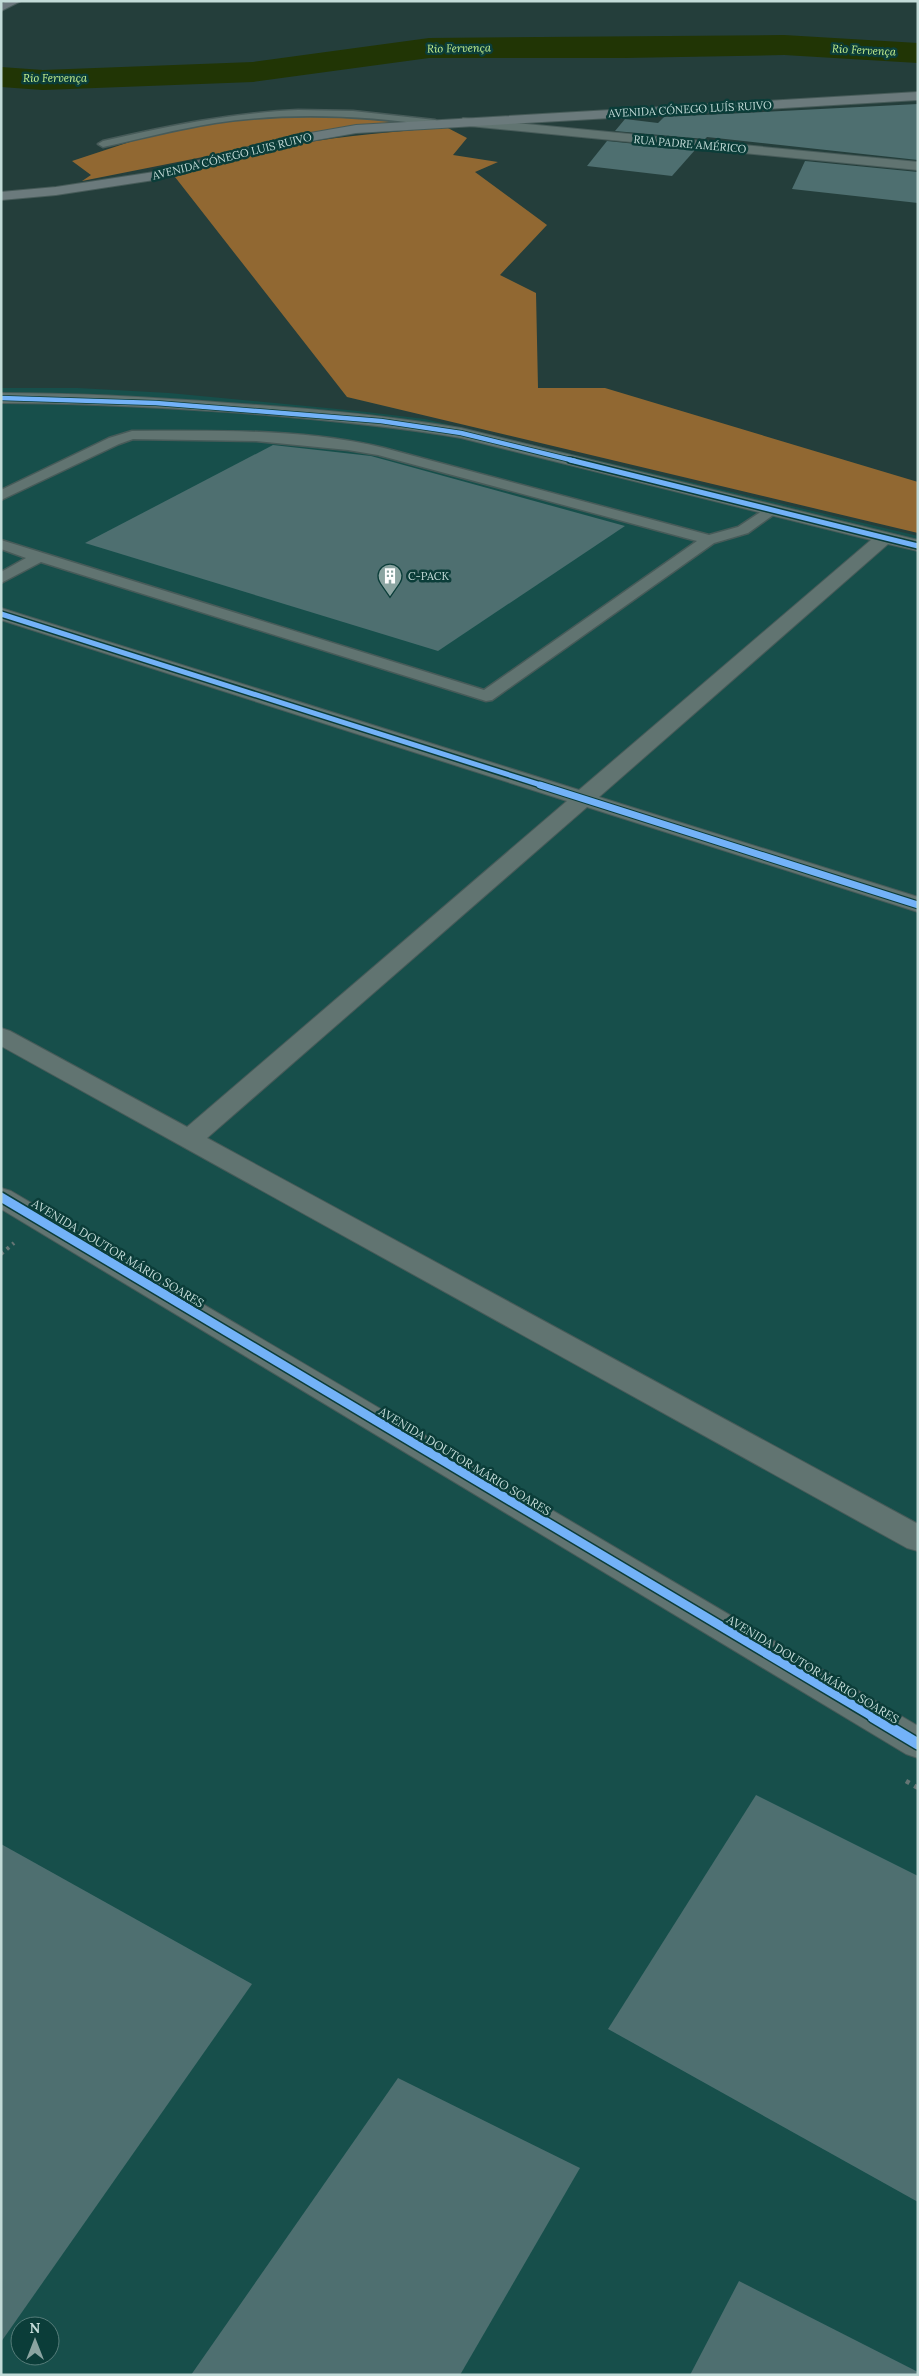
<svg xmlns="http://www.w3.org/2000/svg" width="919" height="2376" viewBox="0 0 919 2376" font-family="Lora,serif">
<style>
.built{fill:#174f4b;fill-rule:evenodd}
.forest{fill:#916832}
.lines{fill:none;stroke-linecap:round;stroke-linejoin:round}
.river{fill:#213505;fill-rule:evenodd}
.building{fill:#4e6f70}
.lane-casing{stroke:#475b59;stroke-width:3}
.street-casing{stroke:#475b59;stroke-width:2}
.secondary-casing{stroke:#475b59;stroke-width:2}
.primary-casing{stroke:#475b59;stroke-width:2}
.path-far1{stroke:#657574;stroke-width:4;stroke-dasharray:3 4.5;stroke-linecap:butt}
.path{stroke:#657574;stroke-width:4.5;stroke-dasharray:4 5.5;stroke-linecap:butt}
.lane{fill:#617471;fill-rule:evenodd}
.street{fill:#617471;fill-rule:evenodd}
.secondary{fill:#6b7a7c;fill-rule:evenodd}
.primary{fill:#6a767c;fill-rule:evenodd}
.cycleway-far4-casing{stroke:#0b3d39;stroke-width:6}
.cycleway-far3-casing{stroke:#0b3d39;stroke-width:8}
.cycleway-far2-casing{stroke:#0b3d39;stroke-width:9}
.cycleway-far1-casing{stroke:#0b3d39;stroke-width:12}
.cycleway-casing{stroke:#0b3d39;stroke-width:14}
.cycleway-far4{stroke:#73b2f8;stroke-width:4.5}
.cycleway-far3{stroke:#73b2f8;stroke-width:5}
.cycleway-far2{stroke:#73b2f8;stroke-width:7}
.cycleway-far1{stroke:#73b2f8;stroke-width:9}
.cycleway{stroke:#73b2f8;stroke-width:11}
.labels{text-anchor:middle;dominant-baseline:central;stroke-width:5;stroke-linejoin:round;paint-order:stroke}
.far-water-label{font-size:11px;font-style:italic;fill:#c6f08f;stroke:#0b3d39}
.far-street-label{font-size:11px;fill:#c3dbd8;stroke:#0b3d39}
.far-poi-label{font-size:11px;fill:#c3dbd8;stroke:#0b3d39;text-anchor:start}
.street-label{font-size:12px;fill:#c3dbd8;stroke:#0b3d39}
</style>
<rect width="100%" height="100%" fill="#243e3b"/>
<path class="built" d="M1,388H78L169,393L358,411L425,419L918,536V2375H1ZM20,2326H50V2356H20Z"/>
<g class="forest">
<polygon points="292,114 407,120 289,136 218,154 82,181 91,175 72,161 160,132 201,123"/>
<path d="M446,127L467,138L453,155L498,162L475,172L547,225L500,275L536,293L538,388H605L918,482V533L347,397L175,177C216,165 256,153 298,144C346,135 397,132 446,127Z"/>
</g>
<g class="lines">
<polygon class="river" points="784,35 918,43 918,63 784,55 625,58 429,58 253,82 43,90 1,87 1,67 43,70 253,62 429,38"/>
</g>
<g class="building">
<polygon points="918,104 918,160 707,137 705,139 615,131 625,119 658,123 664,117"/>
<polygon points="607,141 695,150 672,176 587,166"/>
<polygon points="805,161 918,172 918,203 792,189"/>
<polygon points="273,445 371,456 625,526 438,651 85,543"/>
<polygon points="756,1795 918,1876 918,2202 608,2029"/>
<polygon points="1,1844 252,1984 1,2342"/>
<polygon points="398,2078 580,2168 460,2375 191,2375"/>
<polygon points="739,2281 918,2372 918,2375 690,2375"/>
</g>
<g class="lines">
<defs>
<g id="lane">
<path d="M298,110L353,111L435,120L440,123L435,126C362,115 288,112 215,123C177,129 140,139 103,147L98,144L103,141C168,126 231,113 298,110Z"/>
<path d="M132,431C215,431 303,428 384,448L709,535L738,527L768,507H778L780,510L748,533L714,543L492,700L486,701L41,562L1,583V572L26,558L1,549V540L484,690L697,541L378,455L348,450L256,441L133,439L119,444L1,500V490L109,438Z"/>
</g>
<g id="street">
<polygon points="463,118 918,162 918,170 459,125 457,122"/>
<path d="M1,393C77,393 152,397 228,403C306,408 384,415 461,428L918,540V551L888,544L599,797L918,897V912L587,807L207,1138L918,1524V1551L907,1548L1,1046V1028L10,1031L187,1127L567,801L1,620V608L579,790L871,540L461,438C384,425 306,418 228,412C152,407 77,403 1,403Z"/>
<polygon points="1,1188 11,1191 918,1726 918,1758 906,1754 1,1209"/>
</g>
<polygon id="secondary" points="918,92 918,100 356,133 294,144 154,180 56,195 1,200 1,192 56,187 154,172 293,136 356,125"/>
<polygon id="primary" points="7,1 21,1 1,11 1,4"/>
</defs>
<use href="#lane" class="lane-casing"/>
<use href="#street" class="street-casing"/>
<use href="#secondary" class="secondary-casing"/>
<use href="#primary" class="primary-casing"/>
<polyline class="path-far1" points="1,1254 14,1243"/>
<polyline class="path" points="906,1781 918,1788"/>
<use href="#lane" class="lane"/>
<use href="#street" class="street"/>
<use href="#secondary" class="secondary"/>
<use href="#primary" class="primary"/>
<defs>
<polyline id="cycleway-far4" points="1,398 156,403 381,421 461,433 575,461"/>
<g id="cycleway-far3">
<polyline points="570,460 918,546"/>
<polyline points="1,614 544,786"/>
</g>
<polyline id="cycleway-far2" points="540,785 918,905"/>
<polyline id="cycleway-far1" points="1,1197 875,1718"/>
<polyline id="cycleway" points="873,1717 918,1744"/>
</defs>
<use href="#cycleway-far4" class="cycleway-far4-casing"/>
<use href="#cycleway-far3" class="cycleway-far3-casing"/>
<use href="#cycleway-far2" class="cycleway-far2-casing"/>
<use href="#cycleway-far1" class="cycleway-far1-casing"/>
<use href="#cycleway" class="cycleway-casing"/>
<use href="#cycleway-far4" class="cycleway-far4"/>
<use href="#cycleway-far3" class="cycleway-far3"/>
<use href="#cycleway-far2" class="cycleway-far2"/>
<use href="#cycleway-far1" class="cycleway-far1"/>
<use href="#cycleway" class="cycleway"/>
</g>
<defs>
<symbol id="building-pin" viewBox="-11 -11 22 30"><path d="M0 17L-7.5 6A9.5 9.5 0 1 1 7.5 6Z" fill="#8ba4a1" stroke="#0b3d39"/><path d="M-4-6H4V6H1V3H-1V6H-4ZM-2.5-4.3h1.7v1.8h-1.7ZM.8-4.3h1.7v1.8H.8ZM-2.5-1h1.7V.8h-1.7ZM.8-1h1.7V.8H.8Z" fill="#fff"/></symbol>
</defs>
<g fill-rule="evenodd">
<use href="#building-pin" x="376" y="562" width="28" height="38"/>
</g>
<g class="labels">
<g class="far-water-label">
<text transform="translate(459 48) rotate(-1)">Rio Fervença</text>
<text transform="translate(864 50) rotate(3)">Rio Fervença</text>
<text x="55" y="78">Rio Fervença</text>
</g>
<g class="far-street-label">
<text transform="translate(690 109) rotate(-3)">AVENIDA CÓNEGO LUÍS RUIVO</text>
<text transform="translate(690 144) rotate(5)">RUA PADRE AMÉRICO</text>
<text transform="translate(232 156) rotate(-14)">AVENIDA CÓNEGO LUIS RUIVO</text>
</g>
<g class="far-poi-label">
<text x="408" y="576">C-PACK</text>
</g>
<g class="street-label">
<text transform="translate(118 1253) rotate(31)">AVENIDA DOUTOR MÁRIO SOARES</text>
<text transform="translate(465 1461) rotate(31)">AVENIDA DOUTOR MÁRIO SOARES</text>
<text transform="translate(813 1669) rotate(31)">AVENIDA DOUTOR MÁRIO SOARES</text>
</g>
</g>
<rect width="919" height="2376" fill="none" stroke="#c3dbd8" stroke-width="5"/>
<g transform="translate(35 2341)"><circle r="24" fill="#0b3d39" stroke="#557c79"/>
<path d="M0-4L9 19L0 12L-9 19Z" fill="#8ba4a1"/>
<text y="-8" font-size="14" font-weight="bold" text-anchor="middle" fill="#c3dbd8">N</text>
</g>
</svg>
